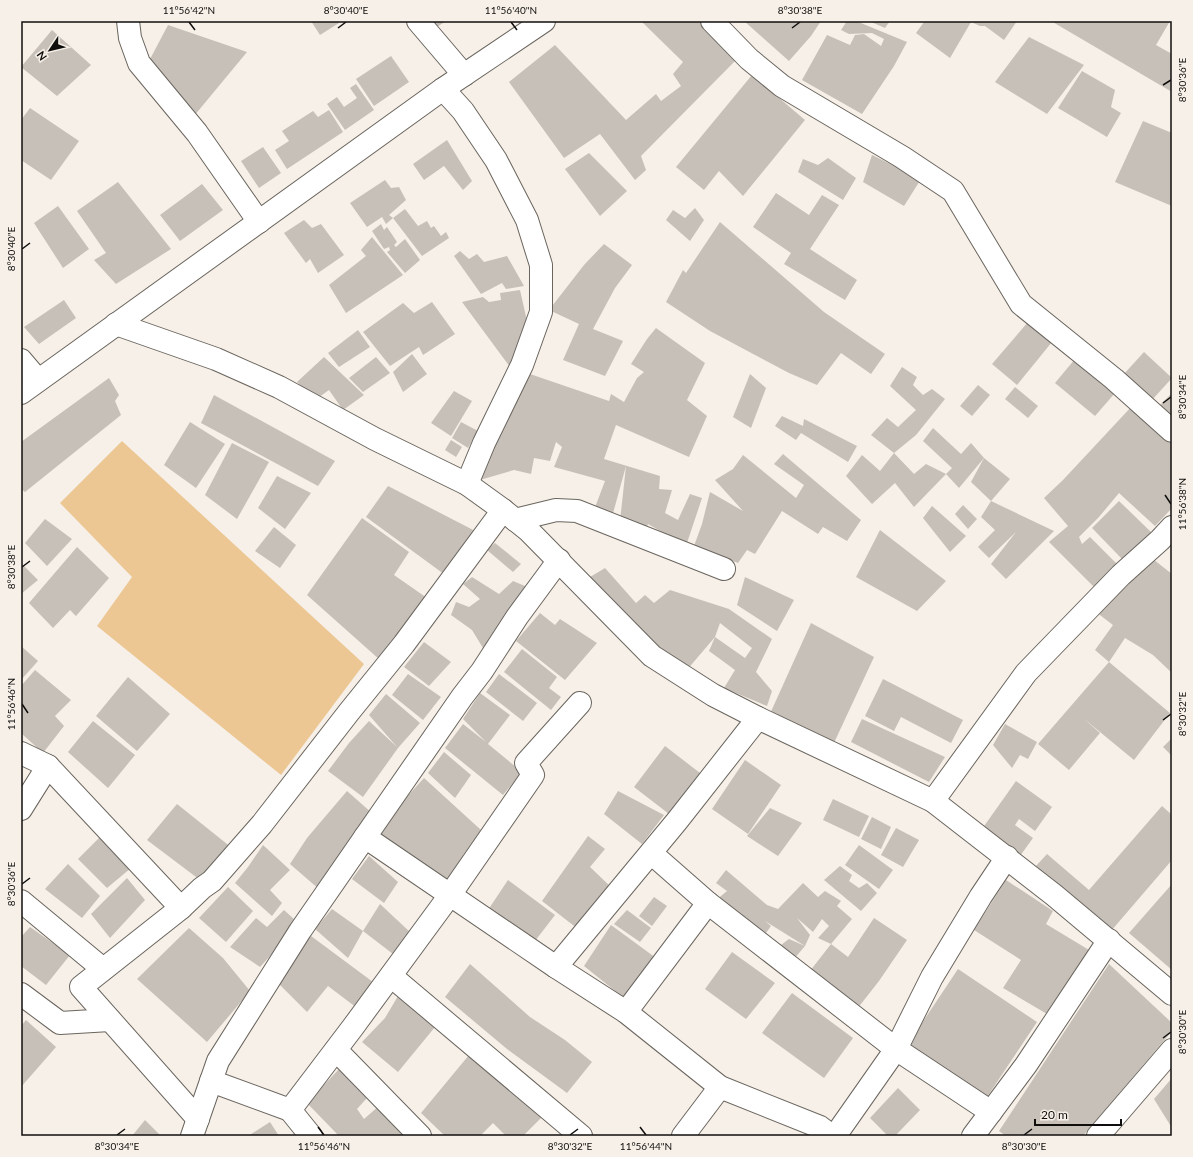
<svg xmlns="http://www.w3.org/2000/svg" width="1193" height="1157" viewBox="0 0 1193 1157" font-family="Lato,sans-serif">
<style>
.green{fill:#ecc794}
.building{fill:#c6c0b9;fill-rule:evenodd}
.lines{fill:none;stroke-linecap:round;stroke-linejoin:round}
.minor-casing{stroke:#6a655e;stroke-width:24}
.tertiary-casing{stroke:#6a655e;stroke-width:24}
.minor{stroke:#fff;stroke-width:22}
.tertiary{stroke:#fff;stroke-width:22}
.ticks{fill:none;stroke:#100e0c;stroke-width:1.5}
.neatline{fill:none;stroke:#100e0c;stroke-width:1.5}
.ticks-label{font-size:10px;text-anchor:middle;fill:#100e0c}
</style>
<rect width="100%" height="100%" fill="#f6f0e8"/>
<polygon class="green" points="122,441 364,664 281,775 97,626 132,577 60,503"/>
<g class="building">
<polygon points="311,21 338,21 339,23 320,35"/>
<polygon points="427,21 446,21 434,29"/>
<polygon points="641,21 698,21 738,58 641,156 646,170 635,180 600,134 564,158 509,82 555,45 626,120 656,94 661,101 681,86 673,74 683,62"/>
<polygon points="744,21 821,21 811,36 789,61"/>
<polygon points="847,21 856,21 907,42 894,66 862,114 802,80 827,35 850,45 855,35 864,34 881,46 884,39 872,33 849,34 841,30"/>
<polygon points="869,21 890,21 885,28"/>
<polygon points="921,21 1017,21 1004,40 985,26 980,26 971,22 950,58 916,33 924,22"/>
<polygon points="1051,21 1170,21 1156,45 1172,54 1172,92"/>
<polygon points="168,25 247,52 194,116 148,63"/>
<polygon points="52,30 91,65 57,96 21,67"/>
<polygon points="1029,37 1084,65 1047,114 995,82"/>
<polygon points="391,56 409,82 374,106 356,79"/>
<polygon points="1082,71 1115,90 1111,107 1121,113 1107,137 1058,108"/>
<polygon points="752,75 805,120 743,196 719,171 704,190 676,167"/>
<polygon points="356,84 374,110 345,130 327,104 337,97 344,107 357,98 350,88"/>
<polygon points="30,108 79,141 51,180 21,160 21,120"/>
<polygon points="329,110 343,132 287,169 275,150 289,141 282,131 313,111 318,117"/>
<polygon points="1143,121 1172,133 1172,206 1115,182"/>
<polygon points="447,140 472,181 463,190 444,166 424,180 413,164"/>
<polygon points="263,147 281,173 259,188 241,161"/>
<polygon points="589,153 627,191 600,216 565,169"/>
<polygon points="872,155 921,179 904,206 863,182"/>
<polygon points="828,158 856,178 843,200 798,172 803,159 818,165"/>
<polygon points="385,180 391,188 399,187 406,200 389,215 393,218 386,224 382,217 367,227 350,203"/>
<polygon points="118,182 171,249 116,284 94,260 106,253 77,211"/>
<polygon points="202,184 223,210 180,241 160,215"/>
<polygon points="776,193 809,215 822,195 839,205 810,249 857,280 845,300 784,264 791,253 753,227"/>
<polygon points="58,206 89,249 63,268 34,223"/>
<polygon points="695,208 704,220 690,241 666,220 673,210 685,218"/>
<polygon points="405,209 418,226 427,221 431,228 434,226 441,236 446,232 449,238 422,256 393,218"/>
<polygon points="304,220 312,228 321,224 344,255 318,273 310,259 306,263 284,233"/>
<polygon points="720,222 824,312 885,354 871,374 841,353 817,385 789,373 710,331 666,302 683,270 686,273"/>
<polygon points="381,224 384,230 387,227 397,242 394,245 396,247 405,239 420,260 405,273 387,252 390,250 389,247 384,249 372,231"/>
<polygon points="372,237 403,275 346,313 329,285 366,256 361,250"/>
<polygon points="604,244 632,265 615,288 593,329 623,341 605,376 563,360 579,324 549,310 584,265"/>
<polygon points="460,251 469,259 477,254 484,262 507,256 524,286 506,289 502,283 481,294 454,256"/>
<polygon points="520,290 527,321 510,367 462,302 483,297 489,302 501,300 500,293"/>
<polygon points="64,300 76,318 39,344 24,327"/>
<polygon points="432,302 455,334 423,355 419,347 390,366 363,332 403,303 414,313"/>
<polygon points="1028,322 1052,342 1017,385 992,364"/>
<polygon points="656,328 705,363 687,400 707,416 689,457 616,425 604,459 660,476 659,489 672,490 665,513 678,520 690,494 702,498 686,546 648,524 646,529 620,521 626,466 612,517 594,510 605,481 554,467 562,447 556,442 550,461 534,458 531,474 514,470 473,482 527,373 609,401 611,394 624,402 637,378 644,372 631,364 647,339"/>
<polygon points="358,330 370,347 339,367 328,353"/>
<polygon points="1144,352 1172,378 1152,400 1124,374"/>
<polygon points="412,354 427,374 403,392 393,372"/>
<polygon points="324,357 364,395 343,410 329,390 315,400 297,382"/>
<polygon points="376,357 390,373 363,392 349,378"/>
<polygon points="1075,359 1115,393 1095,416 1055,383"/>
<polygon points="902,367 917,377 913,385 923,395 932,389 945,399 916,435 894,453 914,474 926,464 946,474 914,507 895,483 872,504 846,476 862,455 880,471 894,453 871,435 887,418 898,427 916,410 890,386"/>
<polygon points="750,374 766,388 751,428 733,417"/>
<polygon points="109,378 119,395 115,401 121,415 25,492 21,489 21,442"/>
<polygon points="978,385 990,395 972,416 960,406"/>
<polygon points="1015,387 1038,406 1028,418 1005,399"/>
<polygon points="454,391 472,401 451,436 431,423"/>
<polygon points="1172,393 1172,429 1154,411"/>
<polygon points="214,395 335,461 318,486 201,423"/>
<polygon points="1133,405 1172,441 1172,508 1155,526 1119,493 1099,517 1079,537 1082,544 1090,537 1120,567 1097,590 1049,542 1068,526 1044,498 1063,480"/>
<polygon points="782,416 803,426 804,419 857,446 848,462 801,433 796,440 775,426"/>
<polygon points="190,422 225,444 196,488 164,465"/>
<polygon points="461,422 478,431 468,448 452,438"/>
<polygon points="933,428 961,454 971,443 984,458 959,488 946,474 952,468 923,441"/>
<polygon points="451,440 462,447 456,457 445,450"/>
<polygon points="232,443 269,462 237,519 205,495"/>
<polygon points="783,454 861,520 847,541 823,527 818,534 782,511 755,554 747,550 738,563 694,546 702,524 710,492 743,511 715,480 733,469 743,455 796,498 804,485 774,464"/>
<polygon points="984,458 1010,479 991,501 971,482"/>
<polygon points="277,476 311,493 285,529 258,508"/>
<polygon points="388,486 481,534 448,577 366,517"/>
<polygon points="991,501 1054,531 1006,579 991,564 1016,532 989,558 978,547 995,530 981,517"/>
<polygon points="1119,501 1152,533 1124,561 1092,528"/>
<polygon points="963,505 977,519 968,529 955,514"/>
<polygon points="932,506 966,536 950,552 923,518"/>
<polygon points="362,518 409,552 394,575 427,598 380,660 307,595"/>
<polygon points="45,519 72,539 47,566 25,543"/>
<polygon points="274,527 296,545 280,568 255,551"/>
<polygon points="880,530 946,581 917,611 856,577"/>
<polygon points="495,543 521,564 513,572 487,550"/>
<polygon points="77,547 109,578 76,616 70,610 53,628 29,603"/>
<polygon points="1149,556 1172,574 1172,673 1153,655 1125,638 1109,662 1095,650 1113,625 1096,612"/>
<polygon points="21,563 38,580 21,594"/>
<path d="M605,568L636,603L645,595L654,603L670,590L729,609L772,639L756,672L772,691L767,706L724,688L735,670L709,651L715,637L686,671L631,624L590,577ZM720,623L752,648L745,658L715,637Z"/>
<polygon points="472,577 499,594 513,581 537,591 486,653 472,630 451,615 456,602 469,607 480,599 463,584"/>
<polygon points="745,577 794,600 777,631 737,605"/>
<polygon points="540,613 555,625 560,619 597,643 565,680 516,641"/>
<polygon points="811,623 874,657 833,745 769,716"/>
<polygon points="424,642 451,662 429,686 404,667"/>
<polygon points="21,646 38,661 21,680"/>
<polygon points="522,649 557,677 549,688 561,697 551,710 504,672"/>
<polygon points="1109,662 1170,713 1134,760 1083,718 1100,733 1069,770 1038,744"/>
<polygon points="35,670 71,700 55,716 64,726 43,753 21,733 21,686"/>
<polygon points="408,674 441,697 423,720 392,695"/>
<polygon points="499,674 537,703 523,721 486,692"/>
<polygon points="128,677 170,714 137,751 96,716"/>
<polygon points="883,679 963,720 951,743 901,717 894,731 865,716"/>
<polygon points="480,693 510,715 488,744 522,772 503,795 445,748 463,724 486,742 463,719"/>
<polygon points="386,694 420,723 398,748 363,797 328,771 349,743 369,721 397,747 369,715"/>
<polygon points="862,719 945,757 929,782 851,742"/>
<polygon points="93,721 135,755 108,788 68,752"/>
<polygon points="1005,724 1037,742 1028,759 1020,755 1012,768 993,745"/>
<polygon points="1172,738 1172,756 1163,747"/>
<polygon points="665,746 700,773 669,814 634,787"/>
<polygon points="444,752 471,775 455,798 428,773"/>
<polygon points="745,760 781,785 748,834 712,809"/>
<polygon points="424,778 481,830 463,855 466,859 446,883 381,834 404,800"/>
<polygon points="1016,781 1052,807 1035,831 1019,819 1015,825 1033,838 1020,856 982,829"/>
<polygon points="347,791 373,814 320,890 290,864 307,838"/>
<polygon points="618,791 664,815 642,844 604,814"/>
<polygon points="833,799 869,816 859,837 823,820"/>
<polygon points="177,804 232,848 204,883 147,840"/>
<polygon points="1162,806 1172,815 1172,860 1111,931 1036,866 1047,854 1089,890"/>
<polygon points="770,808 802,823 778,856 747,836"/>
<polygon points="872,817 891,827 881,849 861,839"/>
<polygon points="896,828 919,840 903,867 881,855"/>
<polygon points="101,836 131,868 107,888 78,859"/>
<polygon points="588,836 605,849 590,867 612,888 578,929 542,901"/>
<polygon points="263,845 290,870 270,890 282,903 272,916 235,883 248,867"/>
<polygon points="859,845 893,870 879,889 845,865"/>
<polygon points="369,856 398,882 384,903 352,879"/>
<polygon points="68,864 100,896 82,918 45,889"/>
<polygon points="840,866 852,875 849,881 859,888 867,883 877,893 861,911 824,880"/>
<path d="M726,870L767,905L778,909L803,883L818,897L825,891L841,901L837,906L852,919L831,944L818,938L829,926L822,919L813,932L797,918L810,935L805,946L788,966L715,901L727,891L716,883ZM765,921L805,946L789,939L781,945L766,933L771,926Z"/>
<polygon points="127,878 145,900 110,938 91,914"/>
<polygon points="508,880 555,915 535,941 488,910"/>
<polygon points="1006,880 1053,911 1046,924 1099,956 1047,1014 1003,988 1021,960 974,930"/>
<polygon points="1172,884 1172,970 1129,933"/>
<polygon points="228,887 253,911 226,942 199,918"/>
<polygon points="654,897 667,906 652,926 639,916"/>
<polygon points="380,904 411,933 393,954 363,931"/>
<polygon points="332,909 363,931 348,958 315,929"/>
<polygon points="284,910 295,920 280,945 260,967 230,947 256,918 267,927"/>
<polygon points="627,910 651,928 640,942 614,924"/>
<polygon points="874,918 907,940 879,981 857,1009 810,971 831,944 848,957"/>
<polygon points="611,925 656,958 624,998 584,966"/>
<polygon points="30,927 70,955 46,985 21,966 21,937"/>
<polygon points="189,928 223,958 250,991 207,1042 137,979"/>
<polygon points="311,936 377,985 357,1008 328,986 307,1012 279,984"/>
<polygon points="732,952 775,983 746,1019 705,989"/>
<polygon points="470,964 530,1017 565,1040 592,1062 567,1093 507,1049 445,997"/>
<polygon points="1109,964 1172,1023 1172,1031 1083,1136 1006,1136 999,1131"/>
<polygon points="958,969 1037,1022 987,1097 908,1044"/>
<polygon points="792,993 853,1038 824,1078 762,1033"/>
<polygon points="398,996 435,1027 398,1072 362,1042 385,1018"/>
<polygon points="26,1020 56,1047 21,1087 21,1026"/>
<polygon points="469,1055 543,1116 523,1136 506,1136 493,1123 480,1136 445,1136 421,1113"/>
<polygon points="340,1068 367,1098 357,1109 364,1119 380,1105 413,1136 339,1136 307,1103"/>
<polygon points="1172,1078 1172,1128 1154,1099"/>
<polygon points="898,1088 920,1110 895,1136 888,1136 870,1118"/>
<polygon points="145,1120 161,1136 132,1136"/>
<polygon points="270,1122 279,1136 248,1136"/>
</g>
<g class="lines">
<defs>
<g id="minor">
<polyline points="128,21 130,38 139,63 197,133 259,222"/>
<polyline points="418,21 464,75"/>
<polyline points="712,21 749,59 782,86 902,157 953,191 1021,304 1114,379 1172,431"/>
<polyline points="443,89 463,111 496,160 527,220 541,265 541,312 522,365 484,443 467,484"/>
<polyline points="116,324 216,359 279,387 375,439 467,484 503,510 529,531 652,656 713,695 758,718 933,801 1054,895 1172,994"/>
<polyline points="21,360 38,380"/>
<polyline points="515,520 556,510 577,511 724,569"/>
<polyline points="21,753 48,766 181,908 202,888 212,881 262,824 349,712 404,644 503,510"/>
<polyline points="933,801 1026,673 1121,575 1160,540 1172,527"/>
<polyline points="21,809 48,766"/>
<polyline points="365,837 556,967 626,1012 720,1087 820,1127 832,1136"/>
<polyline points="651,853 708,903 896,1049 991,1112"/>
<polyline points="21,901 103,969"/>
<polyline points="181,908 81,987 198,1119"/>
<polyline points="556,967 677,821 758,718"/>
<polyline points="391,976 581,1136"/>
<polyline points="21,994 60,1023 110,1020"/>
<polyline points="626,1012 708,903"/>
<polyline points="336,1050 420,1136"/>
<polyline points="211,1081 290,1110 353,1027 450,895 533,775 526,763 580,703"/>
<polyline points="290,1110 311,1136"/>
<polyline points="192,1136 218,1061 300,931 462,697 482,671 517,617 559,560"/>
<polyline points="683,1136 720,1087"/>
<polyline points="835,1136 896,1049 932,977 981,896 1007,857"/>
<polyline points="973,1136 1026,1065 1109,940"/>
<polyline points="1098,1136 1172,1050"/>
</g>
<polyline id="tertiary" points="21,393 443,89 544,21"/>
</defs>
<use href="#minor" class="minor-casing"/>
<use href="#tertiary" class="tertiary-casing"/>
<use href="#minor" class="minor"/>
<use href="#tertiary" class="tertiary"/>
</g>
<path class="ticks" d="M189,22L195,30M511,22L517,30M338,28L346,22M792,28L800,22M1163,85L1171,80M22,249L30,243M1163,403L1171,397M1165,495L1171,504M22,567L30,561M22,704L28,713M1163,720L1171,714M22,884L30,878M1163,1038L1171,1032M318,1127L324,1135M640,1127L646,1135M117,1135L125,1129M570,1135L578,1129M1024,1135L1032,1129"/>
<rect width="1193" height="1157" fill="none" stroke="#f6f0e8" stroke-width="44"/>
<g transform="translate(50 50) rotate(235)" stroke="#f6f0e8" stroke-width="3" paint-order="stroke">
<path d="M0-3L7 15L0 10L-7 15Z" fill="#100e0c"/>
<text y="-6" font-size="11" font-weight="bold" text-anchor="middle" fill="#100e0c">N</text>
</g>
<path d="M1035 1119v6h86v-6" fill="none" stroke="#100e0c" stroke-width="2"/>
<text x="1041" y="1119" font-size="12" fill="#100e0c" stroke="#f6f0e8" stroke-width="3" paint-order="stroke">20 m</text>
<rect x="22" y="22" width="1149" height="1113" class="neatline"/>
<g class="ticks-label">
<text x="189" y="14">11°56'42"N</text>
<text x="346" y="14">8°30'40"E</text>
<text x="511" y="14">11°56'40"N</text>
<text x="800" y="14">8°30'38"E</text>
<text transform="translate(1182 80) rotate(-90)" y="4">8°30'36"E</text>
<text transform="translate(11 249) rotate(-90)" y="4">8°30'40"E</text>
<text transform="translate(1182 397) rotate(-90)" y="4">8°30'34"E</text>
<text transform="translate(1182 504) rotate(-90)" y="4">11°56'38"N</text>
<text transform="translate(11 567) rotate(-90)" y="4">8°30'38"E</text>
<text transform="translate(11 704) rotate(-90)" y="4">11°56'46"N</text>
<text transform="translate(1182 714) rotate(-90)" y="4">8°30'32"E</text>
<text transform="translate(11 884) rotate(-90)" y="4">8°30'36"E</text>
<text transform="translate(1182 1032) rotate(-90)" y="4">8°30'30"E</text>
<text x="117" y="1150">8°30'34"E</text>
<text x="324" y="1150">11°56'46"N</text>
<text x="570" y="1150">8°30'32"E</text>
<text x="646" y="1150">11°56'44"N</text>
<text x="1024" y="1150">8°30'30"E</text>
</g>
</svg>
